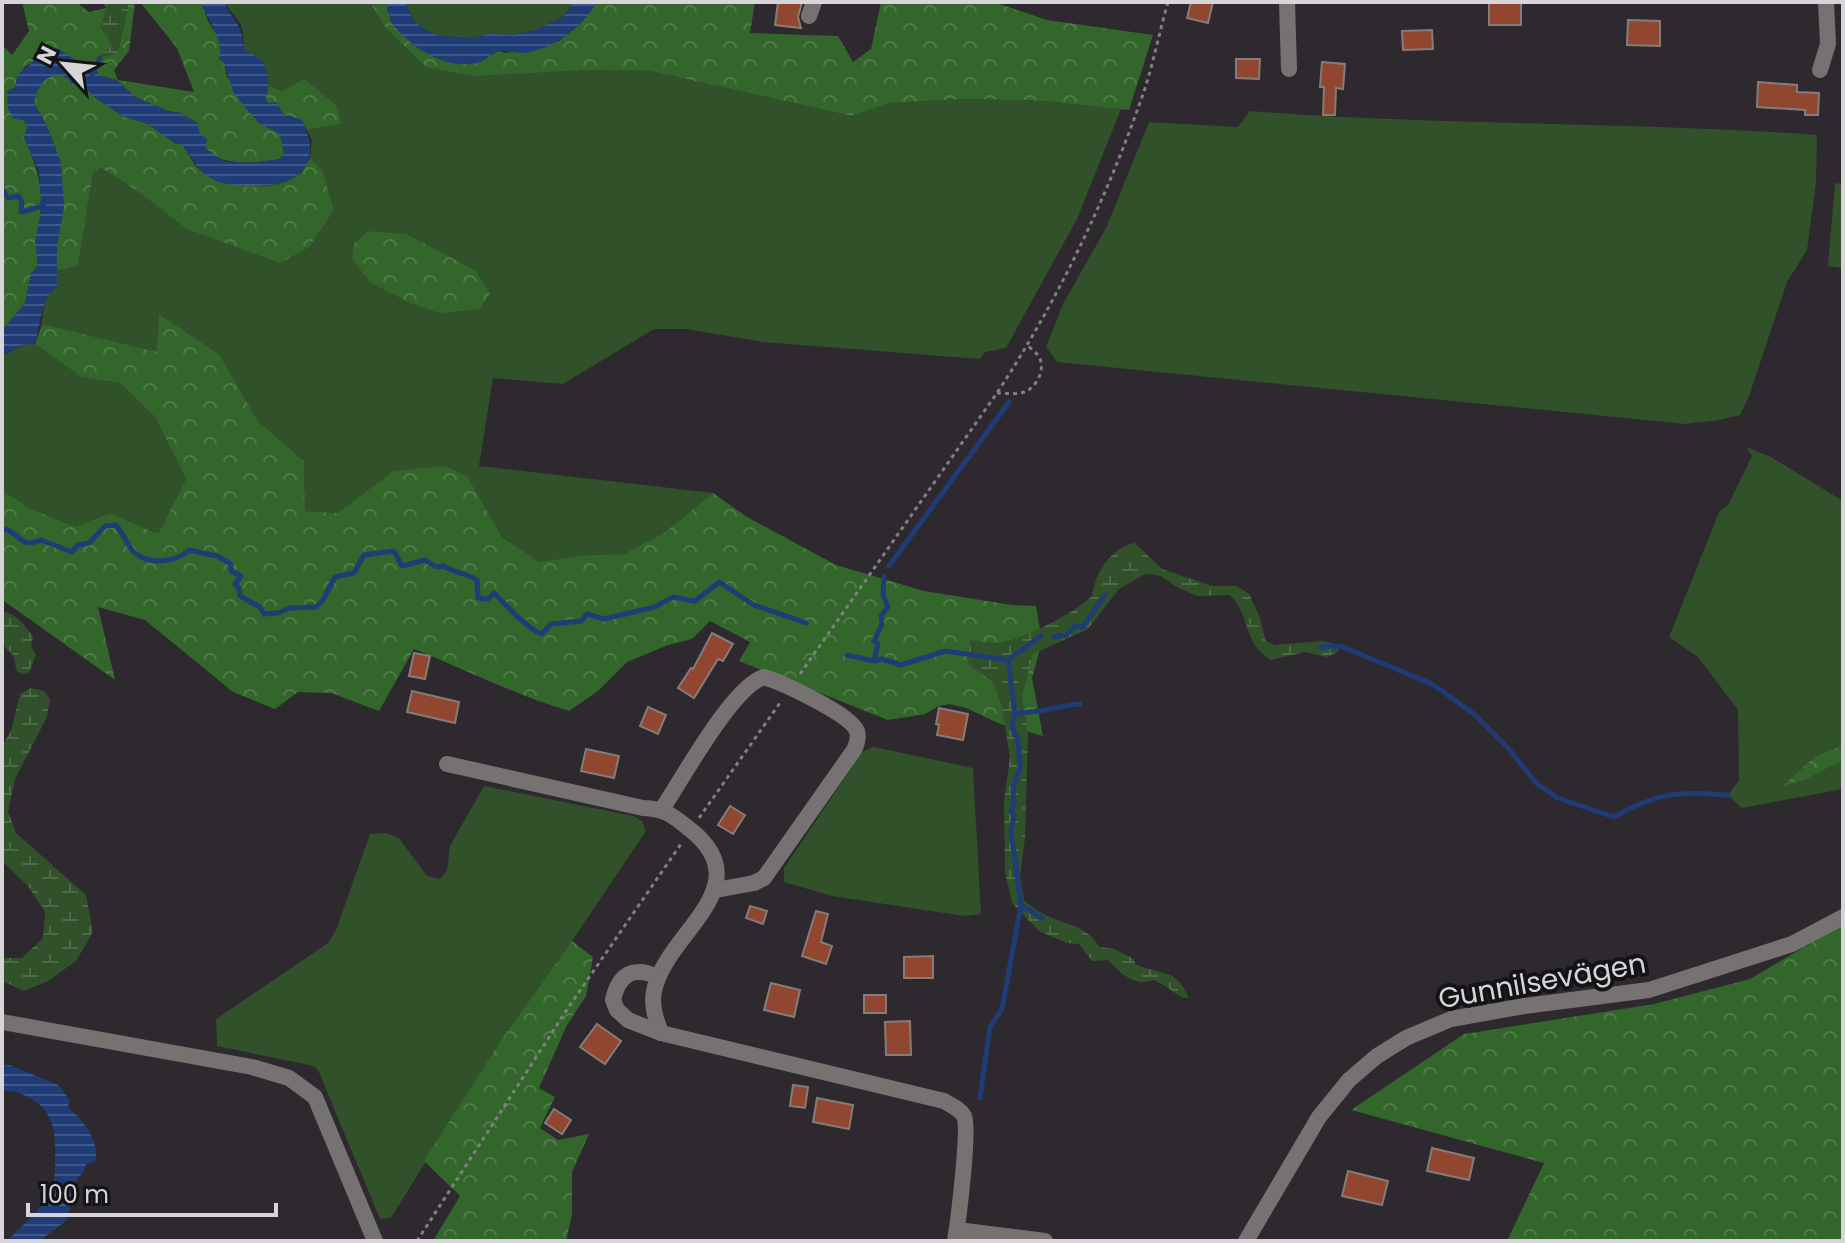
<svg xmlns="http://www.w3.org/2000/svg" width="1845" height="1243" viewBox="0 0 1845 1243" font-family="Poppins,sans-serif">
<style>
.green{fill:#30512a;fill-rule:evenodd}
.forest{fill:url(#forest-crowns)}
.wetland{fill:url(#wetland-marsh)}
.water{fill:url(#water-rules)}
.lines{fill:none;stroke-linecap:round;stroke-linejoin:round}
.stream{stroke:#203c77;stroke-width:5}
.building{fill:#91472f;stroke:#857c79;stroke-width:2}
.path{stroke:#827f84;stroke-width:3;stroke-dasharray:4 4;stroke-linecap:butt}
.minor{stroke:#777272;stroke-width:16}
.labels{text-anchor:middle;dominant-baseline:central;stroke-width:8;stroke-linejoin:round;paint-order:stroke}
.street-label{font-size:28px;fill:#d7d5d9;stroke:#141315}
</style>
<defs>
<pattern id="forest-crowns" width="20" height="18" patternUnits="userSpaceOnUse" patternTransform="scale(2)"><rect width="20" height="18" fill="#32662a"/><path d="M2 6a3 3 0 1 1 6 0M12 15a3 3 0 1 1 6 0" fill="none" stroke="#4f7b48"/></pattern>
<pattern id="wetland-marsh" width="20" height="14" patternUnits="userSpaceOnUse" patternTransform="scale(2)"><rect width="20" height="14" fill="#30512a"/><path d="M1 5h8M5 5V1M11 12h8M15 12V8" fill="none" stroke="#4d6948"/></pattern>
<pattern id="water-rules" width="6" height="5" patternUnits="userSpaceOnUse" patternTransform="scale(2)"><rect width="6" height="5" fill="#203c77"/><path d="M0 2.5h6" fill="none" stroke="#40578a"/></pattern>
</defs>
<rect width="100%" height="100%" fill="#2d292f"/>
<g class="green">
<path d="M224,2H370L385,27L582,70L650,71L851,116L890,103L962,99L1044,101L1121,109L1077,219L1006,348L985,352L980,359L763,342L686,329H654L563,384L493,378L479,466L713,493L665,532L624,554L588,555L539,563L502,537L468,477L393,471L337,513L305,511L304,461L258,421L219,354L160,315L158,353L42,324C43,310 44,295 57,287L56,271L78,264L93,173L101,168L139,192L322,170L310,158L312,140L307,130L340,124L283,91L268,86L267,76L244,49L243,31L240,23ZM368,231L406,235L475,270Z"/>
<polygon points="405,2 574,2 563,17 536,30 514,35 490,34 472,38 439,36 424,29 413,20"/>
<path d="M1250,111C1439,126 1628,121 1817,135L1816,182L1807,250L1787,282L1749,396L1740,415L1719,420L1685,424L1057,362L1046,347L1063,304L1106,228L1149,122L1238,127Z"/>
<polygon points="1835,183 1843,184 1843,268 1828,266"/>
<polygon points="35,344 81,377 120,383 155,417 186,479 158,534 110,513 75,528 31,509 2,490 2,356 22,345"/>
<polygon points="1746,447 1771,457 1843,501 1843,745 1816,756 1809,778 1843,760 1843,789 1742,808 1728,795 1739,780 1738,710 1698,657 1669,637 1719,512 1728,505 1752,456"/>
<polygon points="874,747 973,768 981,914 964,916 832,896 784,882 784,868 863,751"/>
<polygon points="484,786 633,816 642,821 646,831 572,941 501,1040 391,1218 380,1219 318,1070 314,1066 217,1046 216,1019 328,943 336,930 370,834 386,833 399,838 427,876 440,879 447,871 450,846"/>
</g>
<g class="forest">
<path d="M22,2H76L89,12L106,8L103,2H135L129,51L114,70L118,80L194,92L177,48L140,2H201L208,21L220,40L227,77L231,81L233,91L259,123L280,134L284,153L280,159C258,163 219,168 205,147C200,141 199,130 196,122L180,113L168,111L137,98L116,80L99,75L96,70L83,65L74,59L36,56L32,63L25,66L15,87L23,120L28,126L24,137C34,160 42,181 41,206C40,227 34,243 38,265L31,274L25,303L2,331V45L12,55L29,31Z"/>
<polygon points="370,2 388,2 391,23 416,48 430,55 447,60 479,63 499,51 506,53 559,41 580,24 597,2 755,2 750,33 838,36 853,62 871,49 881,2 994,2 1047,20 1153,35 1129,110 1044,101 962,99 890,103 851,116 650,71 582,70 475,76 426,67 385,27"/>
<path d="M61,74L81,83L97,99L123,116L148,124L176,144H181C190,153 192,166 204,173C229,189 277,194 300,174C304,170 307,162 310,158L322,170L334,210L309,247L280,263L187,229L139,192L101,168L93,173L78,265L56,271C58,262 56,254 57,246C65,185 67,159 34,103C37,87 43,76 61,74Z"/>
<polygon points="304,79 336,105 341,124 307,130 302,120 283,114 276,103 268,103 265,98 268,86 283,91"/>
<polygon points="368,231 406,234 475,270 490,293 480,309 440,313 412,304 370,282 352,259 354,244"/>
<path d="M159,314L219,354L258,421L304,461L305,511L337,513L393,471L446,466L468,477L502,537L539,562L588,555L624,554L665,532L713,493L747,517L836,565L924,591L1012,605L1036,606L1042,642L1032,678L1043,736L1000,724L966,708L949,704L939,706L925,714L888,720L739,661L750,642L710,621L692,639L668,645L627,662L598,691L569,711C515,695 466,670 414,649L379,711L331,693L298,692L275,709L233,692L145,620L98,607L115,680L4,601L2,597V490L31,509L75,527L110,513L158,534L186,479L155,417L120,383L81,377L35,344L42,324L157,352Z"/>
<polygon points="1843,745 1843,760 1809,778 1783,786 1816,756"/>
<polygon points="1843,924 1843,1241 1507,1241 1544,1163 1351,1110 1464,1034 1654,1004 1750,979"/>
<polygon points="572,941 593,957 586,996 567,1025 539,1088 555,1097 540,1128 558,1140 589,1134 572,1172 572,1214 566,1241 433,1241 460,1196 424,1161 501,1040"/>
</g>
<g class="wetland">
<polygon points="108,2 128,2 128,9 118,53 100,58 103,52 106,52 111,47 108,37 100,28"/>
<path d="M1135,543L1162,569L1212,586H1237L1249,594L1259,615L1266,641L1275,645L1322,641L1341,645L1338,652L1327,657L1305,652L1271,660C1242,643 1251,615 1230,595L1197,596L1175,586L1161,576L1145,574L1119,589L1088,629L1033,654L1022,696L1028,735L1025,838L1020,876L1024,901C1031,905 1038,912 1046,915C1069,927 1082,922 1100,947L1114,949L1134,959L1135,964C1161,976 1177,967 1189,999C1175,996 1167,985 1154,980C1133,987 1122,974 1108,960L1092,961L1079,944L1067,943L1039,931L1012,903L1005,872L1004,801L1010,758L1002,708L993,682L968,664L970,640C978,641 987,643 996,643C1022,641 1074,613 1092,596C1095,573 1111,547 1135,543Z"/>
<path d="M2,611C18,615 24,624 33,637L31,646L36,655L29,673L23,674L17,672L13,655L2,644Z"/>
<polygon points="31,688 44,691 50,699 47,717 15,779 8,812 16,833 86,895 93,932 76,961 48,981 24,991 2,981 2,958 22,958 43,938 45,912 28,886 2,861 2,746 11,731 20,694"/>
</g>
<g class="water">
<path d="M201,2H224C235,25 241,20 244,49C249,53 257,56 261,60C269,69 270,88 266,98L268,103L276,102L283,114L302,120C325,167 296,187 250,186C238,186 225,185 214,180C193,168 195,158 181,144H176L148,124L123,116L97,99L81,84L72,85L69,79C48,68 38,84 34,103L46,124L61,163L64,207L57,247V287C40,299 41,325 35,344L22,345L2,355V331L25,303L31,274L38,265L35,242L41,210L37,206L41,201L39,172L24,137L28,126L23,120L14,119L8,109L7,91L15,87L18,74L32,63L37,50L48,47L59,49L83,65L96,70L99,75L116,80L137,98L168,111L180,113L196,122L200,134L207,139L205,148L223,161L251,163L280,159L284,153L280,134L259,123L247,110L233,91L224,63L219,59C225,40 207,20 201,2Z"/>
<path d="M388,2H405L413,20L424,29L439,36L472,38L490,34L514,35L536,30L563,17L574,2H597C582,27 553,50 523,53C515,53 505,50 499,51C491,52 485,61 477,63C443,70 411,46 391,23V16L387,11Z"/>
<path d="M10,1065L58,1085L70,1100L68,1107C83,1121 101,1141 95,1162L86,1164L84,1172L77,1178L67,1220L39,1241H7C23,1224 41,1211 51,1189C56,1178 55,1169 55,1158C56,1131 53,1108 26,1096C17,1092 11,1089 2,1092V1066Z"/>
</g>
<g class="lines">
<g class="stream">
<polyline points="92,75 100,58"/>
<polyline points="2,189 8,198 19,196 22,203 21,212 44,206"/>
<path d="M2,528C22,533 18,549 41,540L72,552L78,545L89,543L105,526L116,525C122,532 129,548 134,552C149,566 176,562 189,550L217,556L231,564V571L241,576L235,584L239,588L240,596L260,607L264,614L278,613L290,608L316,607L323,600L335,577L354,573L364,555L394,551L402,566L425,560L436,567L444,566C455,574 465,572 477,580L478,598L488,599L494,593C506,605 527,629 542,634L551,624L581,621L587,614L604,619L655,607L673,597L695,601L719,582L754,605L806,623"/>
<polyline points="889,566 1009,402"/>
<polyline points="1054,637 1066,635 1075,626 1083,627 1105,595"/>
<path d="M1321,647L1341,646L1434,685L1475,715L1508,748L1537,784L1558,798L1614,817C1658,792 1679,791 1728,795"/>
<polyline points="847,655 874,661 882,659 901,665 945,651 1008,660 1041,636"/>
<polyline points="874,661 878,644 874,641 882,624 881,616 888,607 883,595 884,577"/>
<path d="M1015,713C1036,714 1058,706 1080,704"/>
<polyline points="1021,905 1042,918"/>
<polyline points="980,1098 990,1027 1002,1009 1021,905 1011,831 1014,817 1011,810 1014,805 1013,789 1020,767 1018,741 1012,726 1015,713 1008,660"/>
</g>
</g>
<g class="building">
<polygon points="778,2 802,2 798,17 801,28 775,25"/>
<polygon points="1191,2 1213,2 1208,23 1187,18"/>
<rect x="1489" y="2" width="32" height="23"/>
<polygon points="1628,20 1660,21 1660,46 1627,45"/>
<polygon points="1432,30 1433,49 1403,50 1402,31"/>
<polygon points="1236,59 1260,59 1259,79 1236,78"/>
<polygon points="1322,62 1345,64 1343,89 1336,88 1335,115 1323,115 1324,87 1320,87"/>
<polygon points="1758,82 1797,85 1797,92 1819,93 1818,115 1805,115 1805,110 1757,107"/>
<polygon points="712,633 733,644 723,661 718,659 694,698 678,688 691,668 693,669"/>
<polygon points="414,653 430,656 425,679 409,676"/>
<polygon points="412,691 459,702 455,723 407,712"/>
<polygon points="648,707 666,715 658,734 640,726"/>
<polygon points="939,708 968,714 963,740 937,735 939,725 936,724"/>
<polygon points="586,749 619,756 614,778 581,771"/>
<polygon points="730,806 745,815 733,834 718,825"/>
<polygon points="750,906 767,911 763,924 746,918"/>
<polygon points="816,911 828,914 821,942 832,946 826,964 802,956"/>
<polygon points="933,956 933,978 904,978 904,957"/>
<polygon points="771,983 800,990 794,1017 764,1010"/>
<rect x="864" y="995" width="22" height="18"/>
<polygon points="910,1021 911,1055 886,1055 885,1022"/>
<polygon points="597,1024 621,1041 605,1064 580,1047"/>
<polygon points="793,1085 808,1087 805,1108 790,1106"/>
<polygon points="817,1098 853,1105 849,1129 813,1122"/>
<polygon points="554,1109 571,1120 562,1134 545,1123"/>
<polygon points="1432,1148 1474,1158 1469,1180 1427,1171"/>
<polygon points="1348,1171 1388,1181 1382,1205 1342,1196"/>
</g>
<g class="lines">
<g class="path">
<path d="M997,393C1005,393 1017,395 1024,392C1036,388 1045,371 1040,359C1038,353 1031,349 1027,345"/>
<path d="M800,674L997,393C1057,302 1106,200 1142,97C1153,66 1159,33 1168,2"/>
<polyline points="699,818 782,700"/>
<polyline points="417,1241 568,1008 681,844"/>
</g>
<g class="minor">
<polyline points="1287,2 1289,69"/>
<polyline points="809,16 814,2"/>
<polyline points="1820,70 1828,44 1826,2"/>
<path d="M447,764L643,808C667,809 673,816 692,831C761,888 665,934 654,991C651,1006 656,1019 661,1033"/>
<path d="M662,809C683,778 732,687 764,677C783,683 850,714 857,731C859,738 857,744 854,750L764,878L754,883L716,890"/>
<path d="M658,977C634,966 619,973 613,1000L617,1010L628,1020L661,1033L944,1101C951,1105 960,1109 964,1116C970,1129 958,1222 955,1241"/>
<polyline points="2,1022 252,1067 289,1078 315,1097 375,1241"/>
<polyline points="957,1230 1045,1241"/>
<polyline points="1246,1241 1319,1117 1349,1080 1377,1056 1406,1038 1451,1019 1524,1006 1649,990 1792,944 1843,917"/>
</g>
</g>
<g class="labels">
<g class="street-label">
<text transform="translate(1542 981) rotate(-10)">Gunnilsevägen</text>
</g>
</g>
<rect width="1845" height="1243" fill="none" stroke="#d7d5d9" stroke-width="8"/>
<g transform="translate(64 64) rotate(297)" stroke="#141315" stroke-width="6" paint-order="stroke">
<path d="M0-6L14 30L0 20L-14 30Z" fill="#d7d5d9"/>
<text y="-12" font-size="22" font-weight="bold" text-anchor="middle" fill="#d7d5d9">N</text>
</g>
<path d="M28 1203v12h248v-12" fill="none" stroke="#d7d5d9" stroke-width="4"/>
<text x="40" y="1203" font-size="24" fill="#d7d5d9" stroke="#141315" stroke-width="6" paint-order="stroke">100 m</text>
</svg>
